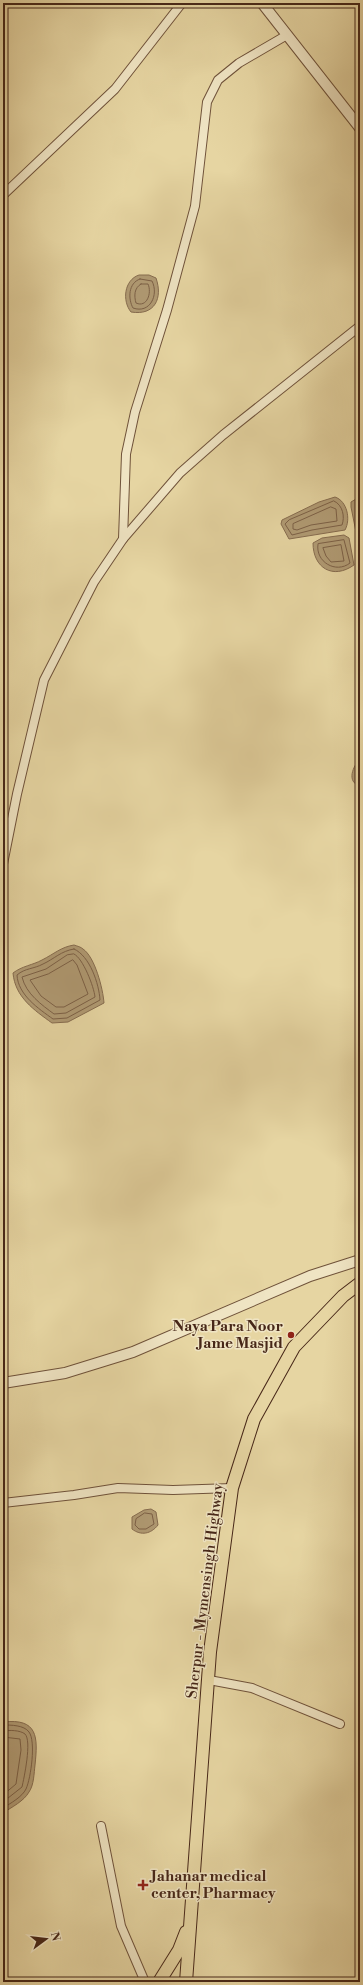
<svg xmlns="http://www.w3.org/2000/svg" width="363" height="1985" viewBox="0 0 363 1985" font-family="'Libre Bodoni',serif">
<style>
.water{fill:#b09a73;stroke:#866c4f}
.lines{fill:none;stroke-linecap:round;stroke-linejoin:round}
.shore{stroke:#7c6046;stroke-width:1}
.minor-casing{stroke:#6f523a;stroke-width:10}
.tertiary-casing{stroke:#6f523a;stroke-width:12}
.primary-casing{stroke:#472718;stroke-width:14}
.minor{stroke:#efe4c3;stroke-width:8}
.tertiary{stroke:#efe4c3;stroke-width:10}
.primary{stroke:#e6d5a2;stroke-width:12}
.poi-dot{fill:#8f2418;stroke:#efe4c3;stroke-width:1.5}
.labels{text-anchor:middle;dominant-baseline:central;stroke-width:3;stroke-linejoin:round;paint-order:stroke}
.poi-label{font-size:15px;font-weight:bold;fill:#472718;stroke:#efe4c3;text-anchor:end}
.street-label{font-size:15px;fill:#472718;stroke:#efe4c3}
</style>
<rect width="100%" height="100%" fill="#e6d5a2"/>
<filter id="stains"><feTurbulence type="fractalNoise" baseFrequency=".005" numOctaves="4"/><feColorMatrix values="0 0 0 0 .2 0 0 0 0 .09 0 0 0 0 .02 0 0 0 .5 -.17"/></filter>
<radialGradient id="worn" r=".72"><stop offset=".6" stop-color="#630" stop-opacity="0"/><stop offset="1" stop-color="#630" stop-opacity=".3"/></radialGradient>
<g class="water">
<path d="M139,275H149L156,278C163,298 155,316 131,312C122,301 124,280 139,275Z"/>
<path d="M335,497C347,501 351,519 345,530L289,539L281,524L282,520L319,502Z"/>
<polygon points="356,499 360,499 360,552 351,507 351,502"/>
<path d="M344,535L349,538L354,565C333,580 313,568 313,543L322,538Z"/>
<path d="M360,759V786C346,782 353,766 360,759Z"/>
<path d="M74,945C77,946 81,947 83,949C95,957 103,989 104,1003L68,1022L52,1023C34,1010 15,997 13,973C22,966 33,965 42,960C54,954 61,947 74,945Z"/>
<path d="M151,1509L156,1512L158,1525C151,1534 141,1536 132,1529V1517L144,1510Z"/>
<path d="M3,1722C38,1718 38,1737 35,1765C34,1773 34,1785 29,1792C24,1801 12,1807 3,1813Z"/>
</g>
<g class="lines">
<g class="shore">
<path d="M140,279L152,281C159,295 150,314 133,308C128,299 128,283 140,279Z"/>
<path d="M141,284H148C152,293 147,308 136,303C134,296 134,288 141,284Z"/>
<path d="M334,501C343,505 345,517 342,525L312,530L292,535L285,524L289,520Z"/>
<polygon points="331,507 336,509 337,521 311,525 297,530 293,529 293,524"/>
<path d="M344,540L350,563C336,574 315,562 318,544Z"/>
<polygon points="341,545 344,561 331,562 326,556 323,548"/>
<path d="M74,949C90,956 99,984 100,1000L67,1018L53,1019C39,1009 18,995 17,975C25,968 34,969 43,964C54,959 61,951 74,949Z"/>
<path d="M74,954C83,958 94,987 95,997L66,1013L54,1014C42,1005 26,994 22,977L46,969L67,955Z"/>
<polygon points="73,960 77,965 88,994 64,1007 56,1007 41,996 30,980 48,974"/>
<polygon points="145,1513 152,1514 154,1524 146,1529 139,1529 135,1525 136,1519"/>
<path d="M3,1725C11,1725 24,1725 29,1732C36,1741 31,1778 26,1789C22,1797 11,1803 3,1808"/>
<path d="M3,1731C9,1730 20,1730 25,1734C32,1741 24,1778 22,1787L3,1802"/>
<polyline points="3,1737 20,1739 21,1750 16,1784 3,1795"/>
</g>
<defs>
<g id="minor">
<polyline points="3,195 115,89 182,3"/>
<polyline points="123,539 180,473 223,435 360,326"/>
<polyline points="3,864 17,794 44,680 94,582 123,539 126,454 135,412 167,310 195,206 207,102 218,80 239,63 287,35"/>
<polyline points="3,1503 74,1495 118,1488 173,1490 232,1488"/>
<polyline points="209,1680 252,1688 340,1724"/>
<polyline points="101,1826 121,1926 145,1982"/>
</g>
<g id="tertiary">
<polyline points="262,3 360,128"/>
<polyline points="3,1383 65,1373 133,1352 310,1276 360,1260"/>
</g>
<g id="primary">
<polyline points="159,1982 179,1950 186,1932"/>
<polyline points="186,1982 210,1652 232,1488 254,1419 294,1347 343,1296 360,1283"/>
</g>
</defs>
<use href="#minor" class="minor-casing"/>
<use href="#tertiary" class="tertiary-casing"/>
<use href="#primary" class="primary-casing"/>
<use href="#minor" class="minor"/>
<use href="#tertiary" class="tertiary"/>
<use href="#primary" class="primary"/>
</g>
<g class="poi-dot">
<circle cx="291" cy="1335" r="4"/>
<path d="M141 1879h4v4h4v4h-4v4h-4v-4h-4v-4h4z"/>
</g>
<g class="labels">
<g class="poi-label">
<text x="283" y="1326">Naya Para Noor<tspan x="283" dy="17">Jame Masjid</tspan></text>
<text x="151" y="1876" text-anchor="start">Jahanar medical<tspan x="151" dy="17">center, Pharmacy</tspan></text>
</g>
<g class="street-label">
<text transform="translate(205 1591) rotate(-83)">Sherpur - Mymensingh Highway</text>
</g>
</g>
<rect width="363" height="1985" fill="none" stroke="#e6d5a2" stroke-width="16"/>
<rect x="4" y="4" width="355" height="1977" fill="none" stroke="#472718" stroke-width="2"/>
<rect x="8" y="8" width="347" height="1969" fill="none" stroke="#472718"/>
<g transform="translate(46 1939) rotate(75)" stroke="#efe4c3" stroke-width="3" paint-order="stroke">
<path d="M0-3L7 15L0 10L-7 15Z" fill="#472718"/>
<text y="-6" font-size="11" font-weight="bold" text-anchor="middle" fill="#472718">N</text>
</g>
<rect width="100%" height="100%" filter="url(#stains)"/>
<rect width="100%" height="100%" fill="url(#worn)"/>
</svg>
